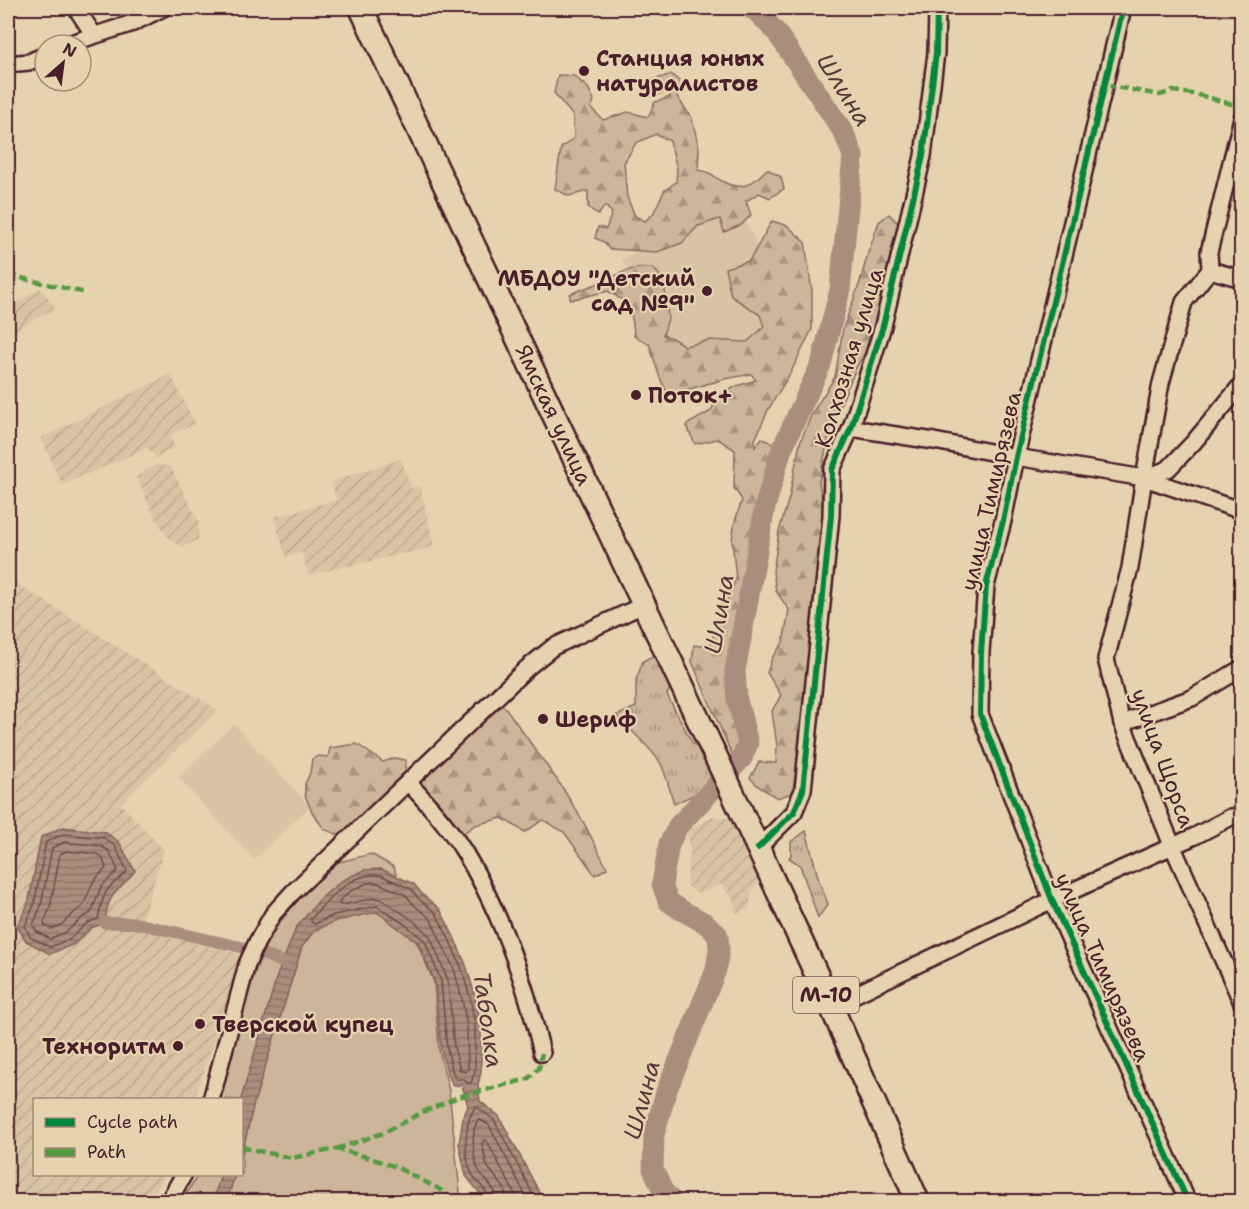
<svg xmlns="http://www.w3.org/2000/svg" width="1249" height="1209" viewBox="0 0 1249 1209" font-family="'Shantell Sans',sans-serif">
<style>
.built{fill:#d8c4a5}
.industrial{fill:url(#industrial-furrows)}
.grass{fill:url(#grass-tufts);stroke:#8b6a62;stroke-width:1.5}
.forest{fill:url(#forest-firs);stroke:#8b6a62;stroke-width:1.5;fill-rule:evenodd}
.green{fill:#ccb59a;stroke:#8b6a62;stroke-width:1.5}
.water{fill:url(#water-rules);stroke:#84625c;stroke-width:1.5}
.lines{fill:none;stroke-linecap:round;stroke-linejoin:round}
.shore{stroke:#704b4c;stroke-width:1.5}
.canal{stroke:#aa8e7d;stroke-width:12}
.river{stroke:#aa8e7d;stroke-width:21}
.minor-casing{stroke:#4a1f2b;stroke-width:20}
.highway-casing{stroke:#4a1f2b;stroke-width:27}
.minor{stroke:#e5d3b0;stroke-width:15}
.highway{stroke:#e5d3b0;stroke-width:22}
.quiet{stroke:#559a41;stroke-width:4.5;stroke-dasharray:9 4.5;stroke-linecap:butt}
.cycleway-casing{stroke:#e5d3b0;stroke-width:10}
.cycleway{stroke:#00873e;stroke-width:6}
.poi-dot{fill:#4a1f2b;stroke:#e5d3b0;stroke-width:2}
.labels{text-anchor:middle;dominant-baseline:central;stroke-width:4.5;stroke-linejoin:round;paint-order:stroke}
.shield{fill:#e5d3b0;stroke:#785553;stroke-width:1.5}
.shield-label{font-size:21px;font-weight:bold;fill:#4a1f2b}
.poi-label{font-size:22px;font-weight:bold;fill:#4a1f2b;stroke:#e5d3b0;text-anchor:start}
.street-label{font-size:22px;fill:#4a1f2b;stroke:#e5d3b0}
.water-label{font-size:24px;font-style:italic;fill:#5d353b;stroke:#e5d3b0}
</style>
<defs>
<pattern id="industrial-furrows" width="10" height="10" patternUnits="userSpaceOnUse" patternTransform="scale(1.5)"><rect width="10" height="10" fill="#d8c4a5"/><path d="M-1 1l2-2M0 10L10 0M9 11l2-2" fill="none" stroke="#bba88e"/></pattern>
<pattern id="grass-tufts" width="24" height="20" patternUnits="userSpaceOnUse" patternTransform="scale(1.5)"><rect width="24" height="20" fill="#ccb59a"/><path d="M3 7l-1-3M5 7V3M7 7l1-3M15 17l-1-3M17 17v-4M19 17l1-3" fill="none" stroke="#a8937e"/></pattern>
<pattern id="forest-firs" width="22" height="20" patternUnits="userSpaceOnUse" patternTransform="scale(1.5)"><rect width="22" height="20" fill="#ccb59a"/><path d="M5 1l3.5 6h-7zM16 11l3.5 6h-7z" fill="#a8937e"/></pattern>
<pattern id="water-rules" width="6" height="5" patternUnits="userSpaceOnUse" patternTransform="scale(1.5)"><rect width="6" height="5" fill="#aa8e7d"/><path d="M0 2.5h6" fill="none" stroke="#8c7367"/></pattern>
</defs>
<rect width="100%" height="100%" fill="#e5d3b0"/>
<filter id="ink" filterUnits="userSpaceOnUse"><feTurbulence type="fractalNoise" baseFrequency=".0167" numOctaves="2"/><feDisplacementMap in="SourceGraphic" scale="12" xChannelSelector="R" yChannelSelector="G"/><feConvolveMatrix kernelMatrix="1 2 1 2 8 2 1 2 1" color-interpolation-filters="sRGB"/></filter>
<g filter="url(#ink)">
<g class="built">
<polygon points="740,207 791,323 673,375 622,259"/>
<polygon points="234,724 310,806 254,860 178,777"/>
</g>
<g class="industrial">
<polygon points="40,288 56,308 8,334 8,308"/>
<polygon points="171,374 195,424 170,435 175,447 156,458 148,448 62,485 41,438"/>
<polygon points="401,459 411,488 420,486 434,547 308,575 302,552 286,558 274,517 336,500 332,481"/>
<polygon points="156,465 170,466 199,521 198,540 183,547 169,539 155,517 136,477"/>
<polygon points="8,578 218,710 121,804 164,850 139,930 240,954 227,1001 195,1099 34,1100 34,1174 166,1175 149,1201 8,1201"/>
<polygon points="712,816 731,819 737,836 753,864 762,876 752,892 749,908 736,913 733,899 721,884 704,892 695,893 686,884 690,854 687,831"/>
</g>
<g class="grass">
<path d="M656,654L672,684L667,695L693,744L706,750L716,775L704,790L674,804C670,791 667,777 661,764C653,750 629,728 616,716L636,707V680L643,661Z"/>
<polygon points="806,831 819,881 828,904 818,918 800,865 789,858 791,855 791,842"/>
</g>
<g class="forest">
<path d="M671,74L679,81L677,97L692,118L699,148L698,170C710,172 711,174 720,180C741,193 753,184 767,169L781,177L784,189L770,198L759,193L746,201L751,215L741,225L724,232L720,219L698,226L682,243L657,252L609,249L604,242L595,238L598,227L606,229L612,213L605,206L598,215L588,207V191L569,196L555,189L561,148L574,138L573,116L554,93L558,75L574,76L588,88L594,100L591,108L603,120L628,112L648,117L655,102L670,97V90L654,96H641L648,82ZM656,134L670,141L677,169L676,182L664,191L653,214L645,221L635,216L627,197L624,163L636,143Z"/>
<polygon points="889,214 898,223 898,242 870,345 857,366 831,426 819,482 826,527 811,634 809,682 803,735 796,773 792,793 777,798 758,786 750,778 759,762 776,763 777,746 772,711 781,695 767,673 772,658 783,643 789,610 776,591 773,572 779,531 789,498 800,443 812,413 835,377 843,329 860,282 868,253 879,222"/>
<path d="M772,221L788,226L805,242L812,291V329L792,370L768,410L755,440V447L762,438L775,445L763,488L752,537L746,579L730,661L727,688L744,742L733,757L692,662L694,645L710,647L716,626L736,579L732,540L735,521L742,500L734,488L735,450L718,439L695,444L686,425L711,411L719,395L737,386L756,380L751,374L725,379L668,395L660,378L649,344L634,336L633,324L629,304L608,291L570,300V294C580,290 591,286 602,282C621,273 631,266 653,268L664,280L668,319L663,335L672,338L685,346L710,340L747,342L764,327L760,315L731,296L725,268L749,261Z"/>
<polygon points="499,704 505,707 562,787 584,823 607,868 595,875 564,832 543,820 525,832 502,818 475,825 458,837 416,784"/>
<polygon points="357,744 383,762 395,758 406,760 405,777 393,790 375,803 344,832 336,834 324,829 312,812 305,795 305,784 310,773 312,759 318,756 328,757 330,748"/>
</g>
<polygon class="green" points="371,854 394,867 410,927 434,982 439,1050 449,1091 461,1201 181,1202 198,1175 242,1174 242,1100 219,1099 246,997 268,937 302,895 331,864"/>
<g class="water">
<path d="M63,827L105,832L119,842L135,871C118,892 107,893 105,923L91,928L74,944L50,954L26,941L17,926L28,904L41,837Z"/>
<polygon points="381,869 414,884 423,895 440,909 454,937 466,965 475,996 481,1024 481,1072 478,1085 480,1101 499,1116 544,1201 486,1201 466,1176 459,1144 463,1118 468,1106 462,1085 453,1086 447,1072 441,1049 435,983 419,944 377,912 336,921 314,931 302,947 254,1103 242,1154 241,1099 277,976 296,928 320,899 343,880 364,870"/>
<polygon points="221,1174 235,1175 227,1201 213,1201"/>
</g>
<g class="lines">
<g class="shore">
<path d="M64,834L104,838L115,846L127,871C122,878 114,882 108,889C102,897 100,909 98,919L87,923L70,939L50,947L30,937L25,926L34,905L46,842Z"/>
<polygon points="65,842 101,846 109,851 118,870 101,887 91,913 83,917 66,932 50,939 36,931 33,925 41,906 52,848"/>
<polygon points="67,851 98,854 102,857 106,868 93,882 83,906 76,911 61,925 51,929 45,926 44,923 50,908 60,854"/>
<path d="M380,875L411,889L419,899L436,913L449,939L461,967L470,997L475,1024V1071L471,1083H468L463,1079H456L452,1070L447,1048L441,981L425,941L406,925L377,906L334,915L315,924L311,922V919C325,903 344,881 365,876C369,875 375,875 380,875Z"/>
<polygon points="367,883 378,883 406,895 414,905 430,918 454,969 462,999 467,1025 468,1069 466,1072 460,1070 454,1047 448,980 430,936 411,919 381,899 374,898 342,905 339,904 340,900 351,891"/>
<path d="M490,1202C489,1190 477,1184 472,1174C463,1157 464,1121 476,1106L494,1120L537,1202"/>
<path d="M498,1202C497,1188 484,1181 478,1169C473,1156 470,1130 479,1119L489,1125L529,1202"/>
<polyline points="507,1202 504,1188 487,1166 482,1144 484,1140 487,1141 519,1202"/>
</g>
<g class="canal">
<polyline points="105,923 135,923 245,948"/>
<polyline points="263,954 282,962"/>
</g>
<polyline class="river" points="673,1202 663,1191 653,1169 654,1135 666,1092 716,970 719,949 718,935 705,923 681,910 668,901 662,884 669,844 678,826 742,758 748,743 737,700 735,671 765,507 781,451 821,364 840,290 853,156 844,133 777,33 756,11 750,8"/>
<defs>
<g id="minor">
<polyline points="76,8 94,35"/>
<polyline points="1123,8 1016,457 1003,521 986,586 981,652 980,714 1052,900 1188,1202"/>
<polyline points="65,45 133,23 163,8"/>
<polyline points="8,64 29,62 45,55"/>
<polyline points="1210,270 1242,279"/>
<polyline points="1242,384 1193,443 1168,469 1144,478 1130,568 1106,659 1122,723 1172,845 1242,1003"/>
<polyline points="851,428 934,441 1016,457 1144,478 1242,511"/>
<polyline points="1144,478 1161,383 1184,302 1210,270 1209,252 1242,118"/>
<polyline points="1122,723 1192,698 1242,668"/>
<path d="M408,782C428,804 450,828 465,853C502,915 526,984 542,1053"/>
<polyline points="758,848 794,812 803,790 831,516 832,470 851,428 883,326 923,156 936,53 937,8"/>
<polyline points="831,1006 1052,900 1195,836 1231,817 1242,816"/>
<polyline points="211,1100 247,964 257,942 273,914 292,893 527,668 553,647 643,605"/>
<polyline points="168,1202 184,1174"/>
</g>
<polyline id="highway" points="361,8 716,757 831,1006 918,1202"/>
</defs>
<use href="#minor" class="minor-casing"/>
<use href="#highway" class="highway-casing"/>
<use href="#minor" class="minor"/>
<use href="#highway" class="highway"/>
<g class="quiet">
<polyline points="1105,85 1160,95 1173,91 1199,95 1242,107"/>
<polyline points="8,275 86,293"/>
<polyline points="242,1146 249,1149 292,1158 336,1149 367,1157 396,1167 439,1189 457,1202"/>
<polyline points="336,1149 383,1133 423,1112 458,1097 528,1079 539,1068 542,1053"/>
</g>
<defs>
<g id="cycleway">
<polyline points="1123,8 1016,457 1003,521 986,586 981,652 980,714 1052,900 1188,1202"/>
<polyline points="758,848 794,812 803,790 831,516 832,470 851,428 883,326 923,156 936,53 937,8"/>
</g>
</defs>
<use href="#cycleway" class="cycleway-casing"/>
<use href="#cycleway" class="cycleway"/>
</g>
</g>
<g class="poi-dot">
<circle cx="584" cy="71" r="6"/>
<circle cx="707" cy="291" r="6"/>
<circle cx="636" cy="395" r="6"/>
<circle cx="543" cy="719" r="6"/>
<circle cx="200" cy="1024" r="6"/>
<circle cx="178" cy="1046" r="6"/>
</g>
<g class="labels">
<rect class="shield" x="793" y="977" width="66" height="36" rx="4.5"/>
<g class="shield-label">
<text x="826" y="995">М-10</text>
</g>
<g class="poi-label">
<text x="596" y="58">Станция юных<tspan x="596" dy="25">натуралистов</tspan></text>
<text x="695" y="278" text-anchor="end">МБДОУ "Детский<tspan x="695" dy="25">сад №9"</tspan></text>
<text x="648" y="395">Поток+</text>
<text x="555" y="719">Шериф</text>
<text x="212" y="1024">Тверской купец</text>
<text x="166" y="1046" text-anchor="end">Техноритм</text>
</g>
<g class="street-label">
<text transform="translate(849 358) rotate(-73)">Колхозная улица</text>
<text transform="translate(554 415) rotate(65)">Ямская улица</text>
<text transform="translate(991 491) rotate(-77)">улица Тимирязева</text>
<text transform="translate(1163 758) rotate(70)">улица Щорса</text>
<text transform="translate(1103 967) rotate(66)">улица Тимирязева</text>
</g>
<g class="water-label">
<text transform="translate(844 90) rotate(58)">Шлина</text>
<text transform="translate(719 614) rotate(-80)">Шлина</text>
<text transform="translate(488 1020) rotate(82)">Таболка</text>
<text transform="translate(642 1100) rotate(-75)">Шлина</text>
</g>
</g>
<rect width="1249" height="1209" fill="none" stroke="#e5d3b0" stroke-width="30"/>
<rect x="15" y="15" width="1219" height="1179" fill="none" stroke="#4a1f2b" stroke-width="2" filter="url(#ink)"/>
<rect x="33" y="1098" width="210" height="78" fill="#e5d3b0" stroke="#a78b7b" stroke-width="1.5"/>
<rect x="45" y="1118" width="30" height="9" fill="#00873e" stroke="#a78b7b" stroke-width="1.5"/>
<text x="87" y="1128" font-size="18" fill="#4a1f2b">Cycle path</text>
<rect x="45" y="1148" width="30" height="9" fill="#559a41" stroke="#a78b7b" stroke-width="1.5"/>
<text x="87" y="1158" font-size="18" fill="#4a1f2b">Path</text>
<g transform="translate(63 63) rotate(28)"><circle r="28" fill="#e5d3b0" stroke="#a78b7b" stroke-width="1.5"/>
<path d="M0-4.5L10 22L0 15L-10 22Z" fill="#4a1f2b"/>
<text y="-9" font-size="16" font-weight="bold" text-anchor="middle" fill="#4a1f2b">N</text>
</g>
</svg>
